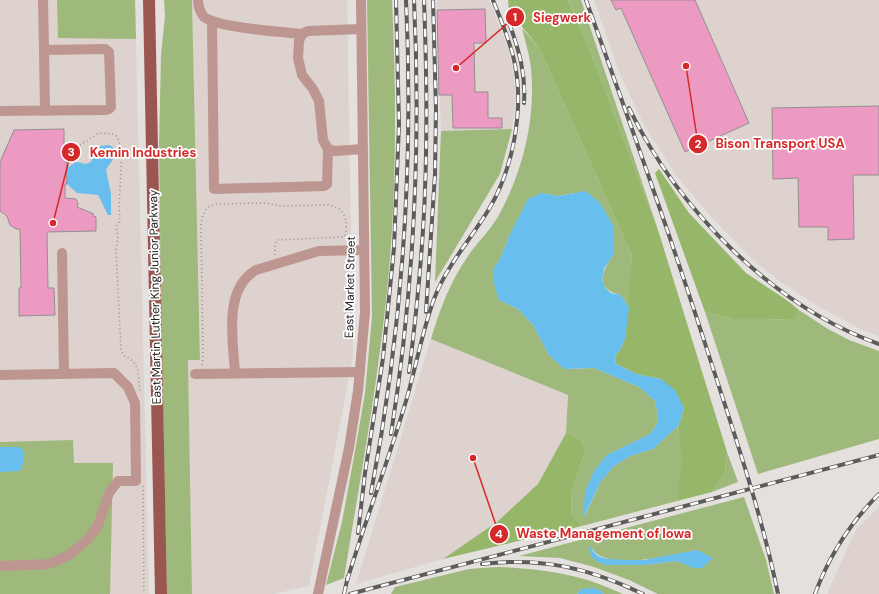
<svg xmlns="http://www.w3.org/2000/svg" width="879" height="594" viewBox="0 0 879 594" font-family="'DM Sans',sans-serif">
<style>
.built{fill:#ddd2cd}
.green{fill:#9fb97c;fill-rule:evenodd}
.forest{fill:#96b66a}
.water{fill:#68bfee}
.building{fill:#ec9ac1;stroke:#928f90}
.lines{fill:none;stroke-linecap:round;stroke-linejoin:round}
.path{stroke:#918f8d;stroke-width:1.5;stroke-dasharray:1 3;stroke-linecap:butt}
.minor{stroke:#be9691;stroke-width:10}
.major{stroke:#9a5650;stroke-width:12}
.rail-casing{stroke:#5d5c5b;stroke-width:4}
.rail{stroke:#fff;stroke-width:2.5;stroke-dasharray:8;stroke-linecap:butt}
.labels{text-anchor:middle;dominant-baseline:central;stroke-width:3.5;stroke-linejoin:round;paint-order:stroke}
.street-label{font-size:12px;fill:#252423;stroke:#fff}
.leader{fill:none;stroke:#d62828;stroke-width:1.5}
.callout-dot{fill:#d62828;stroke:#fff;stroke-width:1.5}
.mark-label{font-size:12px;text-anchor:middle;font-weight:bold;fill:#fff}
.callout-label{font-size:13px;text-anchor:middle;font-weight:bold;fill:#d62828;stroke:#fff;stroke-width:3.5;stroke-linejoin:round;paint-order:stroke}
</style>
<rect width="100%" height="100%" fill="#e3e0de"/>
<g class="built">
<polygon points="0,0 135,0 149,594 0,594"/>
<polygon points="192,0 347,0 353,356 309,586 273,594 192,594 188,360 200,359"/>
<polygon points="437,0 489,0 507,45 513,69 516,99 512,129 441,131"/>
<polygon points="594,0 879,0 879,336 860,329 816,305 781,282 754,261 713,219 675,174 644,125 620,74"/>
<polygon points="431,339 568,395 566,433 538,484 497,522 443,559 356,584"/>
<polygon points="879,507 879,594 828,594 828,591 856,530"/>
</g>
<g class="green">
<polygon points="57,0 135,0 136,39 58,38"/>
<polygon points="164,0 192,0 200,360 188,360 192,594 167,594 161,309 159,147 161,55 165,16"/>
<path d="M367,0H392C397,105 397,213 384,318C374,405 358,492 344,578L326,585L342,522L355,451L365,393L372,317Z"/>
<polygon points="568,0 581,0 658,230 590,50"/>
<path d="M522,28L539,48L632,256L629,308L621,295C594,289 601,274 613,255L574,193L558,196L541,193L510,234L501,257L494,268L499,300L518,309L533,325L549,355L564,369L594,368L639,387L655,401L658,414L657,424L650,434L607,455L584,518L600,483L613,467L630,456L653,449L679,425L678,438L683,459L677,501L582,526L572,515L571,493L586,450L579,438L566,433L568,395L431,339C440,309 450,282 468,256C478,241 492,229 500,213C523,170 536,118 531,69C530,56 525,41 522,28Z"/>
<polygon points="512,129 500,174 435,282 441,131"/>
<polygon points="799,310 828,329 849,340 879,351 879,439 758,474 705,312 733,319 766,319 792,320"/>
<polygon points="73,440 74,463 113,463 110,594 0,594 0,442"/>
<polygon points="727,452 738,482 712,492 725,472"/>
<path d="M744,497L766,560L774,594H658L629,580L594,567L560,558L519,556ZM591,546C602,574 674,554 697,550L706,563L702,568L677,561L645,565L596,561Z"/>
<path d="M498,567C544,569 581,574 623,594H603L601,591L581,589L577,594H391L395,587L469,569Z"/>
</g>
<g class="forest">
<polygon points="508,0 568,0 590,50 658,230 727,452 725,472 712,492 677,501 682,459 678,438 679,425 684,408 661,379 636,374 616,364 615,356 620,350 625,339 632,256 539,48 509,10"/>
<polygon points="659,169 689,213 746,273 788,301 799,310 793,320 766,319 733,319 705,312 655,173"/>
<polygon points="566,433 579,438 586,450 571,493 572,515 582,526 443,559 497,522 538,484"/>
</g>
<g class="water">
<path d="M109,145L113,147L116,153C114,160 109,164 106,170L111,194V215H108L98,195L77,193L67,184V168L76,162L86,164L91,162L96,150L100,146Z"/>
<polygon points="586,191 600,203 614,227 613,255 604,269 602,280 605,288 611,293 621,295 629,308 625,339 620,350 615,356 616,364 636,374 661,379 675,390 684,408 679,425 653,449 630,456 613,467 600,483 583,519 585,492 594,471 607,455 650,434 657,424 658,414 655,401 639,387 594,368 564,369 549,355 533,325 518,309 499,300 493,281 494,268 501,257 510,234 528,199 541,193 558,196"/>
<polygon points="0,447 19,447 23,450 23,464 20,471 0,472"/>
<polygon points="591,546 593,551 598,556 607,559 627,560 644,560 697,550 713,558 702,568 693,568 677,561 645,565 606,565 596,561 591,556 589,547"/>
<polygon points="593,588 601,591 603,594 577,594 581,589"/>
</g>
<g class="building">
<polygon points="611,0 695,0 749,123 685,152 621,8 616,10"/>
<polygon points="485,9 486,43 474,43 475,92 488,92 488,118 502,118 502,128 453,128 452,95 439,95 437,10"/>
<polygon points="879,106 879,175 853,175 854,239 828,240 828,227 799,227 798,178 773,179 772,108"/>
<polygon points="64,129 64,159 66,158 67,184 65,184 65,198 76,199 78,203 77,207 94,214 93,216 96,217 96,231 47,232 48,288 54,288 55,315 19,316 19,288 21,288 20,229 16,229 10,225 7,216 0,211 0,162 14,130"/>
</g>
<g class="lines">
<g class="path">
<path d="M66,162L72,158V145H80L99,133L114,134L117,137L122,149L119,209C120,216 121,221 116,227L118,236L116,251L121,349L123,355C142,364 137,373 140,391"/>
<path d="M202,365L203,358L201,227C202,216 203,208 215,204L266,203L280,206L329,205C344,209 346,215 346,229C346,233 346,235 343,237L277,240L275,244V256"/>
<polyline points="143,486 144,594"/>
</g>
<g class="minor">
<path d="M198,0C198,5 200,13 204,17C219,28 281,32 302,34"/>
<polyline points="212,22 214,189 324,186 327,184 328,149"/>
<polyline points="361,29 308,31 302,34 299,41 298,58 302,75 313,89 319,101 323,140 328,149 335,151 363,149"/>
<polyline points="44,50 45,111"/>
<polyline points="0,111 106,110 109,109 111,107 109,52 105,49 44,50 43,0"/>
<polyline points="62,253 64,374"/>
<path d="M235,373C233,340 223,289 256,270L319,251L364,250"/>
<polyline points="195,374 360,372"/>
<polyline points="0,375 114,373 128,387 135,403 136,481 118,481 109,493 98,526 87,540 69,555 49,564 0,566"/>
<polyline points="318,594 349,448 358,391 365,312 361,0"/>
</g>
<polyline class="major" points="149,0 161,594"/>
<defs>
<g id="rail">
<path d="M586,0C629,120 672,240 711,362C736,439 762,515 778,594"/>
<path d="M509,23C519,50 526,74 524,103"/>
<path d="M629,108C678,209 772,306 879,344"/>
<polyline points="426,312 435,174 436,109 433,0"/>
<path d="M409,372C415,325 420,277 423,230C428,153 427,77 424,0"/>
<path d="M391,434C414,290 421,145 414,0"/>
<path d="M371,493C402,331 414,165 406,0"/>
<polyline points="358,533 365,473 383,358 394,248 399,124 396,0"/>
<path d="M482,564C542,557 589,568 643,594"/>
<path d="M347,581C365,521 388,462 406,401C416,367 422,332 434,299C447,265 471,239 489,209C513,169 524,110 515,65C511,42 501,21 493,0"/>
<polyline points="344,594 348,576"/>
<polyline points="350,594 879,455"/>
<path d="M815,594C829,556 850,523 879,494"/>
</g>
</defs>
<use href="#rail" class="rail-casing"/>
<use href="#rail" class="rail"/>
</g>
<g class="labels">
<g class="street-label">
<text transform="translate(350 287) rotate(-89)">East Market Street</text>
<text transform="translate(155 297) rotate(-91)">East Martin Luther King Junior Parkway</text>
</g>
</g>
<path class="leader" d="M456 68L515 17M686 66L698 144M53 223L71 152M473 458L499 534"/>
<g class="callout-dot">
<circle cx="456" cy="68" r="4"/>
<circle cx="686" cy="66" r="4"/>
<circle cx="53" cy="223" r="4"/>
<circle cx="473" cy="458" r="4"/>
<circle cx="515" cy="17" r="10"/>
<circle cx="698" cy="144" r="10"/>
<circle cx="71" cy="152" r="10"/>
<circle cx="499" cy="534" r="10"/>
</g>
<g class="mark-label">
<text x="515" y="21">1</text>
<text x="698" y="148">2</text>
<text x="71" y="156">3</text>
<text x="499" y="538">4</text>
</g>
<g class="callout-label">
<text x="562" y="22">Siegwerk</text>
<text x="780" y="148">Bison Transport USA</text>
<text x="143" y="157">Kemin Industries</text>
<text x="604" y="538">Waste Management of Iowa</text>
</g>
</svg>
